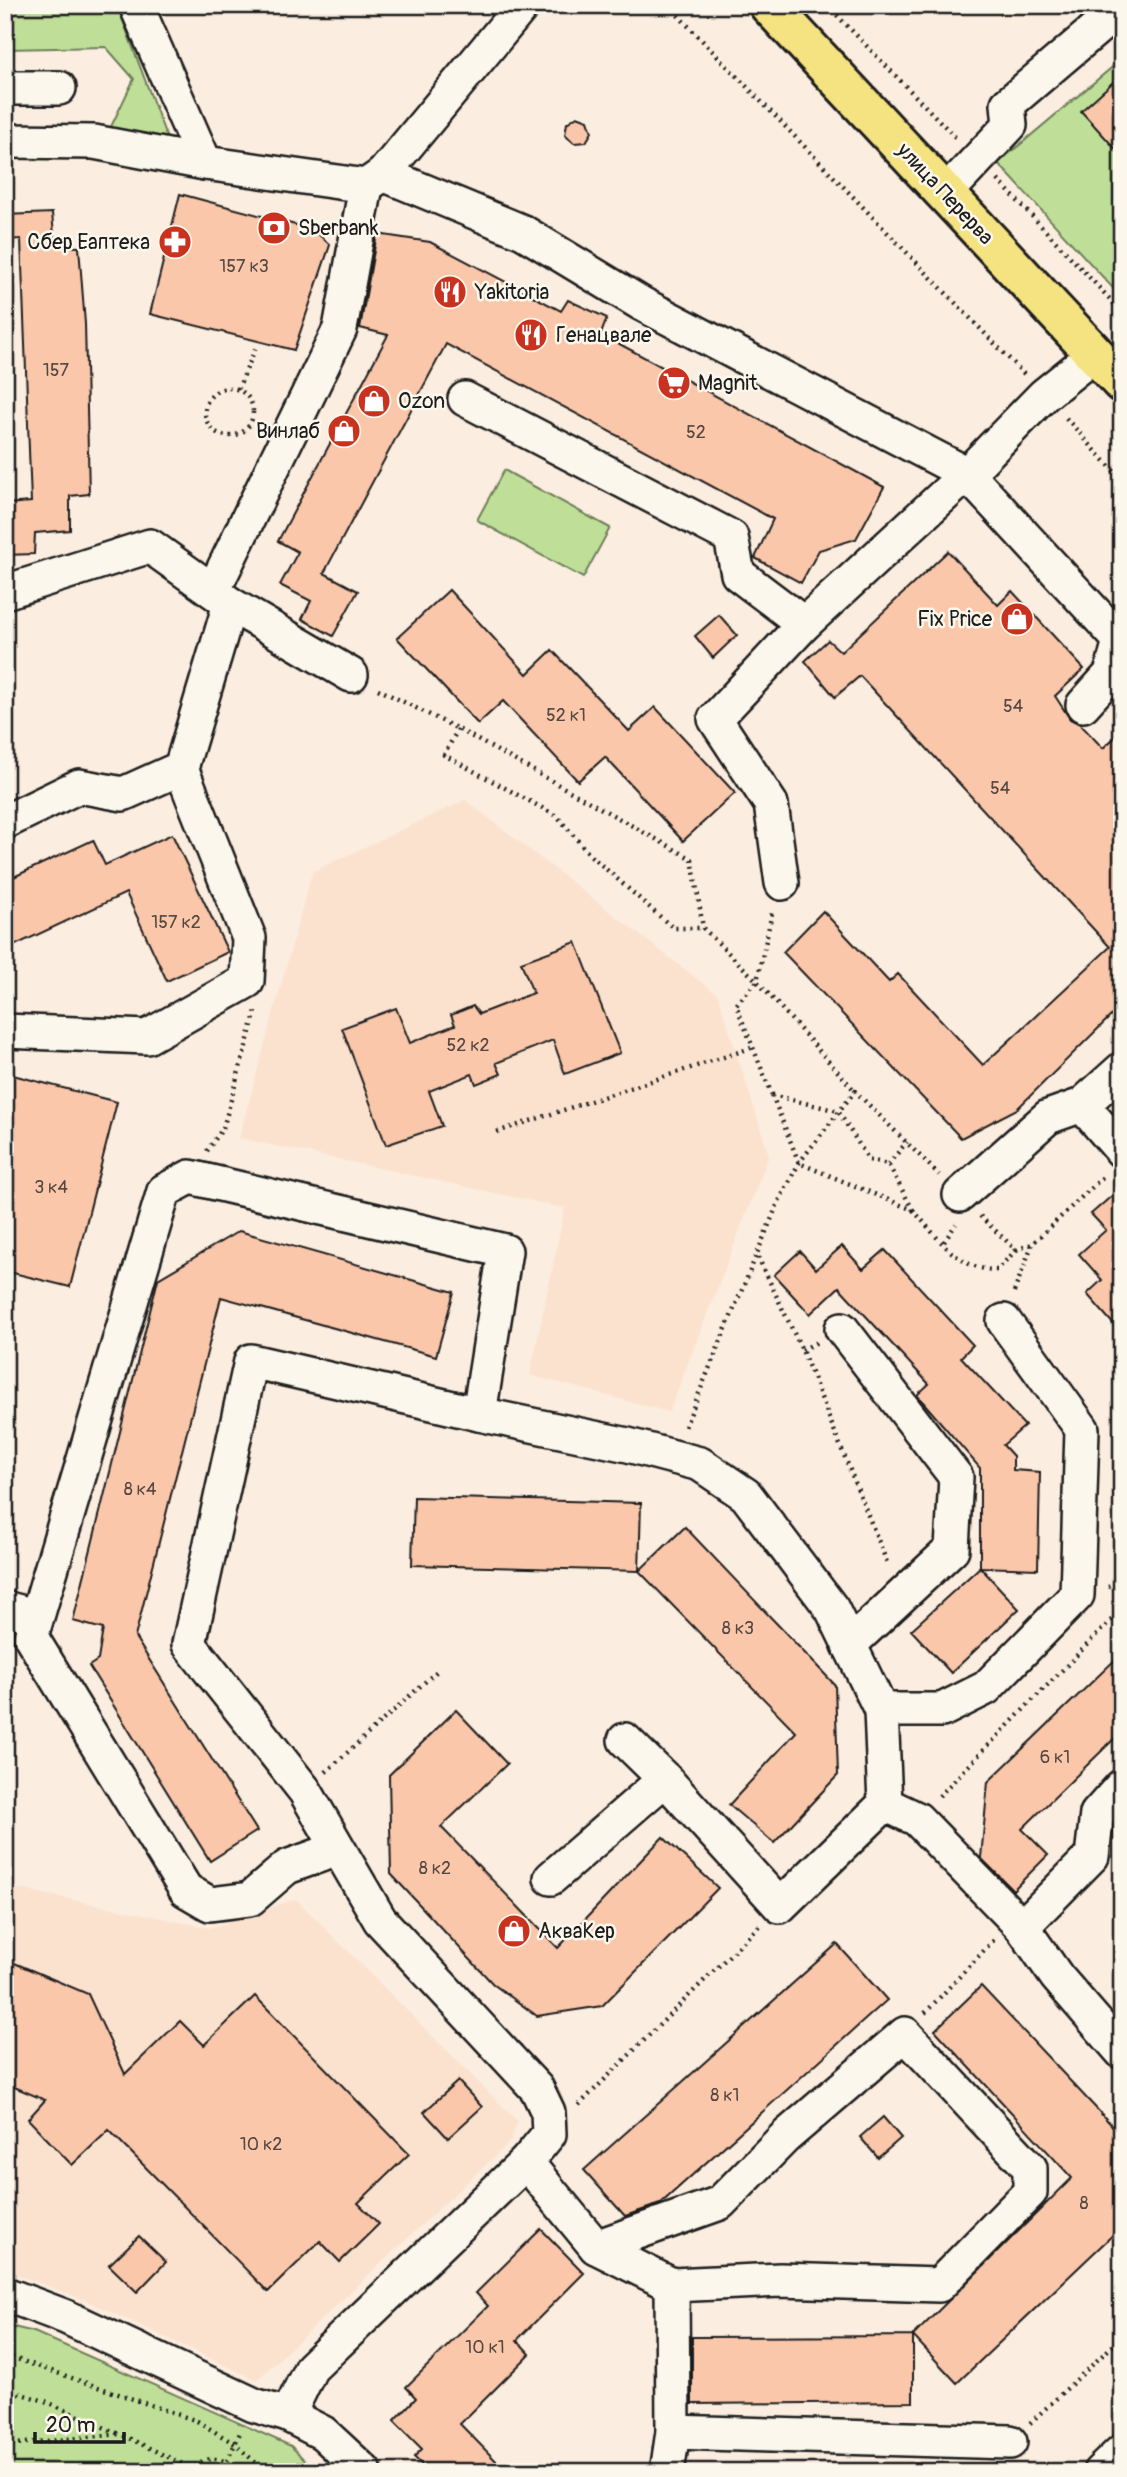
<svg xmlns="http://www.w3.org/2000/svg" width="1127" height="2477" viewBox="0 0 1127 2477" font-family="Pangolin,sans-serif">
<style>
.built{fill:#fbe2cf}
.green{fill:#bfdf98;stroke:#6e7e5a;stroke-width:2}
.building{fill:#fbc7ab;stroke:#1c1c1c;stroke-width:2}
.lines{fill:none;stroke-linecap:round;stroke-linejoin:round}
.minor-casing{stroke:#1c1c1c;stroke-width:38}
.major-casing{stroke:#1c1c1c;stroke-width:44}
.path{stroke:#1c1c1c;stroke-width:4.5;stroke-dasharray:2 5;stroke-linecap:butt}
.minor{stroke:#fbf7ec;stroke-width:33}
.major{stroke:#f5e382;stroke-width:38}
.labels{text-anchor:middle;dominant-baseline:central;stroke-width:5;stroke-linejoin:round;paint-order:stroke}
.number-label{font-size:18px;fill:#544740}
.street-label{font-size:21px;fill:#1c1c1c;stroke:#fbf7ec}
.poi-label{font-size:21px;fill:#1c1c1c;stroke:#fbf7ec;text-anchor:start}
</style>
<rect width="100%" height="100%" fill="#fbeddf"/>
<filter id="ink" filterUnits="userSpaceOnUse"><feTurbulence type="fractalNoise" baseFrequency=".0143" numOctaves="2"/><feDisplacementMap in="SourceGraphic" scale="14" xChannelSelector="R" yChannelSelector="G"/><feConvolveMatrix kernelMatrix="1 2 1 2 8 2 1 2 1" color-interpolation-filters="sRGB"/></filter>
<g filter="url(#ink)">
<g class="built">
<polygon points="465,800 718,995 769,1155 669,1412 530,1375 565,1208 239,1138 312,872"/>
<polygon points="5,1886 210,1928 296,1899 517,2121 511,2141 257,2380 87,2301 5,2270"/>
</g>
<g class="green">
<polygon points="5,5 117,5 170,147 107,135 134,79 106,47 5,49"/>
<polygon points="1122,59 1122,298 998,163"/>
<polygon points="504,470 610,528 583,578 477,520"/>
<polygon points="5,2325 34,2332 291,2446 316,2472 5,2472"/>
</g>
<g class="building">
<polygon points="1122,74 1122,156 1081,111"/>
<polygon points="577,116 588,120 592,132 586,142 574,143 565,135 567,123"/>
<polygon points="180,194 314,230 330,245 294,350 150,314"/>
<polygon points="52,213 55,246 79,247 85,324 89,494 70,496 70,530 35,533 34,554 5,555 5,504 31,502 21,239 5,240 5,215"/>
<polygon points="377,234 430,242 561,311 568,300 607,318 601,334 884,487 856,539 819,550 801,583 755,558 773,519 446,344 324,573 358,591 333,636 302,619 311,601 280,585 298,552 278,541 388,335 360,328"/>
<polygon points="948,551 998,605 1012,591 1084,669 1055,696 1070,719 1080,724 1103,748 1122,731 1122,1005 1017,1109 961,1138 783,952 823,911 889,982 898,974 983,1065 1110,947 860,676 835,697 805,661 828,640 841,652"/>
<polygon points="449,590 527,674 552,650 629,731 655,707 735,793 683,841 605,757 578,781 503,701 478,724 397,638"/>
<polygon points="719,615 737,635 713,658 695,636"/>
<polygon points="172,834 228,952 167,981 126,893 5,950 5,881 93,840 105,865"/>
<polygon points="576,942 620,1053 565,1074 553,1040 496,1063 501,1074 476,1084 472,1074 429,1091 442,1126 386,1145 342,1028 396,1008 410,1043 455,1025 451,1015 473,1006 479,1014 533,993 521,962"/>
<polygon points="5,1073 117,1102 70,1287 5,1271"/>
<polygon points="1122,1187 1122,1334 1087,1294 1102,1280 1079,1254 1106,1230 1091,1214"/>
<polygon points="239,1231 454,1292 436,1356 221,1297 135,1637 257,1831 210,1861 89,1666 98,1660 103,1629 73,1621 158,1279"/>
<polygon points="842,1246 863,1269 885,1250 973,1345 961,1357 1025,1426 1003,1445 1013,1456 1013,1470 1040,1472 1038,1569 980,1567 1019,1609 951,1673 911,1630 980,1567 980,1468 917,1395 929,1384 839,1287 810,1314 774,1275 800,1251 816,1269"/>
<polygon points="414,1497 641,1503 639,1571 412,1565"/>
<polygon points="685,1527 835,1685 838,1775 774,1843 729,1805 796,1732 639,1571"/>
<polygon points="1122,1653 1122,1731 1022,1829 1048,1855 1013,1890 981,1858 988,1782"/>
<polygon points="456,1710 507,1764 441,1827 558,1948 663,1837 718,1888 602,2006 537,2016 493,1984 391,1874 389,1775"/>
<polygon points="837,1944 887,2000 660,2204 625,2216 584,2170"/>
<polygon points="5,1959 88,1994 125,2074 180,2021 204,2045 255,1996 409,2154 358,2203 379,2224 340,2262 320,2241 268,2292 109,2130 72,2165 28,2119 45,2100 5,2083"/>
<polygon points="981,1986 1122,2136 1120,2228 957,2383 913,2336 913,2402 692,2404 692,2337 913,2336 1072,2178 935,2030"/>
<polygon points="458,2081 482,2107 448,2138 424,2112"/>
<polygon points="883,2117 901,2138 878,2158 860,2137"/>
<polygon points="541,2229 584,2273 517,2340 530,2354 460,2424 507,2472 429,2472 414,2457 422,2449 394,2421 416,2398 406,2387 488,2306 476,2293"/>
<polygon points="139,2236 166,2262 137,2292 109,2265"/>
</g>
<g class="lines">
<defs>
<g id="minor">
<polyline points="136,5 205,163"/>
<polyline points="5,88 59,88"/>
<polyline points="5,141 94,142 205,163 366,186 383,174 523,5"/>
<polyline points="383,174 523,232 642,304 967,474 1044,395 1095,354"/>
<polyline points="945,194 1010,125 1008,104 1122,7"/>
<polyline points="465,399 731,537 738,574 804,624"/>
<polyline points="5,592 150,546 213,591 340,329 366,186"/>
<polyline points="230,604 351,675"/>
<polyline points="5,822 79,786 123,794 181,768 230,604 213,591"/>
<polyline points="782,883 771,804 715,719 804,624 967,474 1120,640 1111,674 1083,705"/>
<polyline points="5,1031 147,1037 247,981 249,938 181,768"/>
<polyline points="1082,1105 1122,1151"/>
<polyline points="960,1195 1048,1117 1082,1105 1122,1069"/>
<polyline points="842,1329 956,1477 952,1549 849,1645"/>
<polyline points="5,1608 35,1616"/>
<polyline points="625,1740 665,1779 780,1906 885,1804 881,1710"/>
<polyline points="885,1804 917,1819 1022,1927 1092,1856 1097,1814 1122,1786"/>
<polyline points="337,1849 287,1867 250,1899 210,1904 186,1890 31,1637 164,1191 190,1177 505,1251 479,1414 628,1445 700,1464 746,1495 832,1609 881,1710 942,1710 986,1688 1077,1595 1082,1429 1004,1321"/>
<polyline points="551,1878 665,1779"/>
<polyline points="1022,1927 1057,1977 1122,2052"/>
<polyline points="526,2162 596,2247 720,2203 785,2137 905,2034 1030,2168 1030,2192 939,2285 780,2280 672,2285"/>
<polyline points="596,2247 672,2285 673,2432 667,2472"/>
<polyline points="5,2294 66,2317 254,2405 288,2415 323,2433 365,2472"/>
<polyline points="288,2415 311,2368 526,2162 549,2134 548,2112 537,2089 380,1920 305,1791 189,1644 251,1361 479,1414"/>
<polyline points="673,2432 1010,2442"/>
<polyline points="1100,2472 1122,2451"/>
</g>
<polyline id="major" points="769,5 1122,383"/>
</defs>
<use href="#minor" class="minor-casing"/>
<use href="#major" class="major-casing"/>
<g class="path">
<polyline points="668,5 1024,374"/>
<polyline points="827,5 957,139"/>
<polyline points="998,180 1122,312"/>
<circle cx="229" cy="412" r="24"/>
<polyline points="238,389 257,345"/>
<polyline points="1066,418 1122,480"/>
<polyline points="378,689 458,729 692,859 703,928 757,981 855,1091"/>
<polyline points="458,729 444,755 557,816 590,855 673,928 703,928"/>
<polygon points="772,1095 838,1111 869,1160 888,1164 913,1210 799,1163"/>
<polyline points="772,1095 736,1005 757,981 772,913"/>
<polyline points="497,1132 751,1048"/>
<polyline points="207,1151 223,1128 256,1011"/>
<polyline points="888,1164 907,1142"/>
<path d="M913,1210C938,1237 957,1270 997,1270L1016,1250L980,1216"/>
<polyline points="944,1242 956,1224"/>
<polyline points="1016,1250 1032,1244 1106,1174"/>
<polyline points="758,1257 802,1350 888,1565"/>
<polyline points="1014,1292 1032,1245"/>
<polyline points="802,1350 817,1342"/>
<polyline points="685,1427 778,1203 799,1163 855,1091 939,1175"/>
<polyline points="1108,1587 1122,1582"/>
<polyline points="326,1772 437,1671"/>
<polyline points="939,1796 1122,1609"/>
<polyline points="925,2013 994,1940"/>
<polyline points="579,2105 759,1926"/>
<polyline points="5,2355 197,2421 235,2444 266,2472"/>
<polyline points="5,2389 45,2401 119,2434"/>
<polyline points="1030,2423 1122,2337"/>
<polyline points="5,2445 120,2434 193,2469"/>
<polyline points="227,2461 240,2433"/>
<path d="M191,2472C205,2453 224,2456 238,2472"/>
</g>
<use href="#minor" class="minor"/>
<use href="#major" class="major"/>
</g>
</g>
<defs>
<symbol id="bank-disc" viewBox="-11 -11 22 22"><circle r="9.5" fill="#c8321e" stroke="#fbf7ec"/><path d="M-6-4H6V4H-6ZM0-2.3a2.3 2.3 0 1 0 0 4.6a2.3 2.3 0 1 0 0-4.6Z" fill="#fff"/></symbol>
<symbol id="pharmacy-disc" viewBox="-11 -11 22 22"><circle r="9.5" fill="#c8321e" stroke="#fbf7ec"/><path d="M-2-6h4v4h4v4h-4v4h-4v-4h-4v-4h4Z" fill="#fff"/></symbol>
<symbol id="restaurant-disc" viewBox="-11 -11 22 22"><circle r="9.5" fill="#c8321e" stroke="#fbf7ec"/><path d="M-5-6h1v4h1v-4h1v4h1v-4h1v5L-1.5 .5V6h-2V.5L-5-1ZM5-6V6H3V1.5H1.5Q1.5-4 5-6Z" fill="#fff"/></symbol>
<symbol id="supermarket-disc" viewBox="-11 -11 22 22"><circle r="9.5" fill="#c8321e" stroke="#fbf7ec"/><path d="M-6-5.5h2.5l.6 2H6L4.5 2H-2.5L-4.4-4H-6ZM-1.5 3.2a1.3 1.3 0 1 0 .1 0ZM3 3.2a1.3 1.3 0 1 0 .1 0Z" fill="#fff"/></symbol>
<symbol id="shop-disc" viewBox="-11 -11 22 22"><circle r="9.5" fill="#c8321e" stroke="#fbf7ec"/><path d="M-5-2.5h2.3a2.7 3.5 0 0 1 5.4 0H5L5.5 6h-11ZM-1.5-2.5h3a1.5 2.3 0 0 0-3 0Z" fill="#fff"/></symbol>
</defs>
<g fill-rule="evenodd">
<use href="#bank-disc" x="255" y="209" width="38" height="38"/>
<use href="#pharmacy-disc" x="156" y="223" width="38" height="38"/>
<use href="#restaurant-disc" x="431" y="273" width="38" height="38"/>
<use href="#restaurant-disc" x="512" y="316" width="38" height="38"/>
<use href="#supermarket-disc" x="655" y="364" width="38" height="38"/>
<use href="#shop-disc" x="355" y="382" width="38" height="38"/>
<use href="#shop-disc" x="325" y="412" width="38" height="38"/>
<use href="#shop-disc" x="998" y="600" width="38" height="38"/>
<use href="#shop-disc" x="495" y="1912" width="38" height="38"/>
</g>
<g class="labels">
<g class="number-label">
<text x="244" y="266">157 к3</text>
<text x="56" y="370">157</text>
<text x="696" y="432">52</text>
<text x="1013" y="706">54</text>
<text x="566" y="715">52 к1</text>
<text x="1000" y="788">54</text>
<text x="176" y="922">157 к2</text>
<text x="468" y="1045">52 к2</text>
<text x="51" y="1187">3 к4</text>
<text x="140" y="1489">8 к4</text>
<text x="738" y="1628">8 к3</text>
<text x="1055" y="1757">6 к1</text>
<text x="435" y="1868">8 к2</text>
<text x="725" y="2095">8 к1</text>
<text x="261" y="2144">10 к2</text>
<text x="1084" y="2203">8</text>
<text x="485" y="2347">10 к1</text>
</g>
<g class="street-label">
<text transform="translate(945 194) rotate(47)">улица Перерва</text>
</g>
<g class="poi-label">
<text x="298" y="228">Sberbank</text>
<text x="150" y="242" text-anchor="end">Сбер Еаптека</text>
<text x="475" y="292">Yakitoria</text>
<text x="556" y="335">Генацвале</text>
<text x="698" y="383">Magnit</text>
<text x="398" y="401">Ozon</text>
<text x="320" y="431" text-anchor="end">Винлаб</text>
<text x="992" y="619" text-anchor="end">Fix Price</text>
<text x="538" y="1931">АкваКер</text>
</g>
</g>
<rect width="1127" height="2477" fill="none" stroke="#fbf7ec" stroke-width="28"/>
<rect x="14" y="14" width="1099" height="2449" fill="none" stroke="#1c1c1c" stroke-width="2.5" filter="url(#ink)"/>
<path d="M35 2432v10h89v-10" fill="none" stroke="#1c1c1c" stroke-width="3.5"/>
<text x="46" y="2432" font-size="21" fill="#1c1c1c" stroke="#fbf7ec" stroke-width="5" paint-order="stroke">20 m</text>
</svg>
